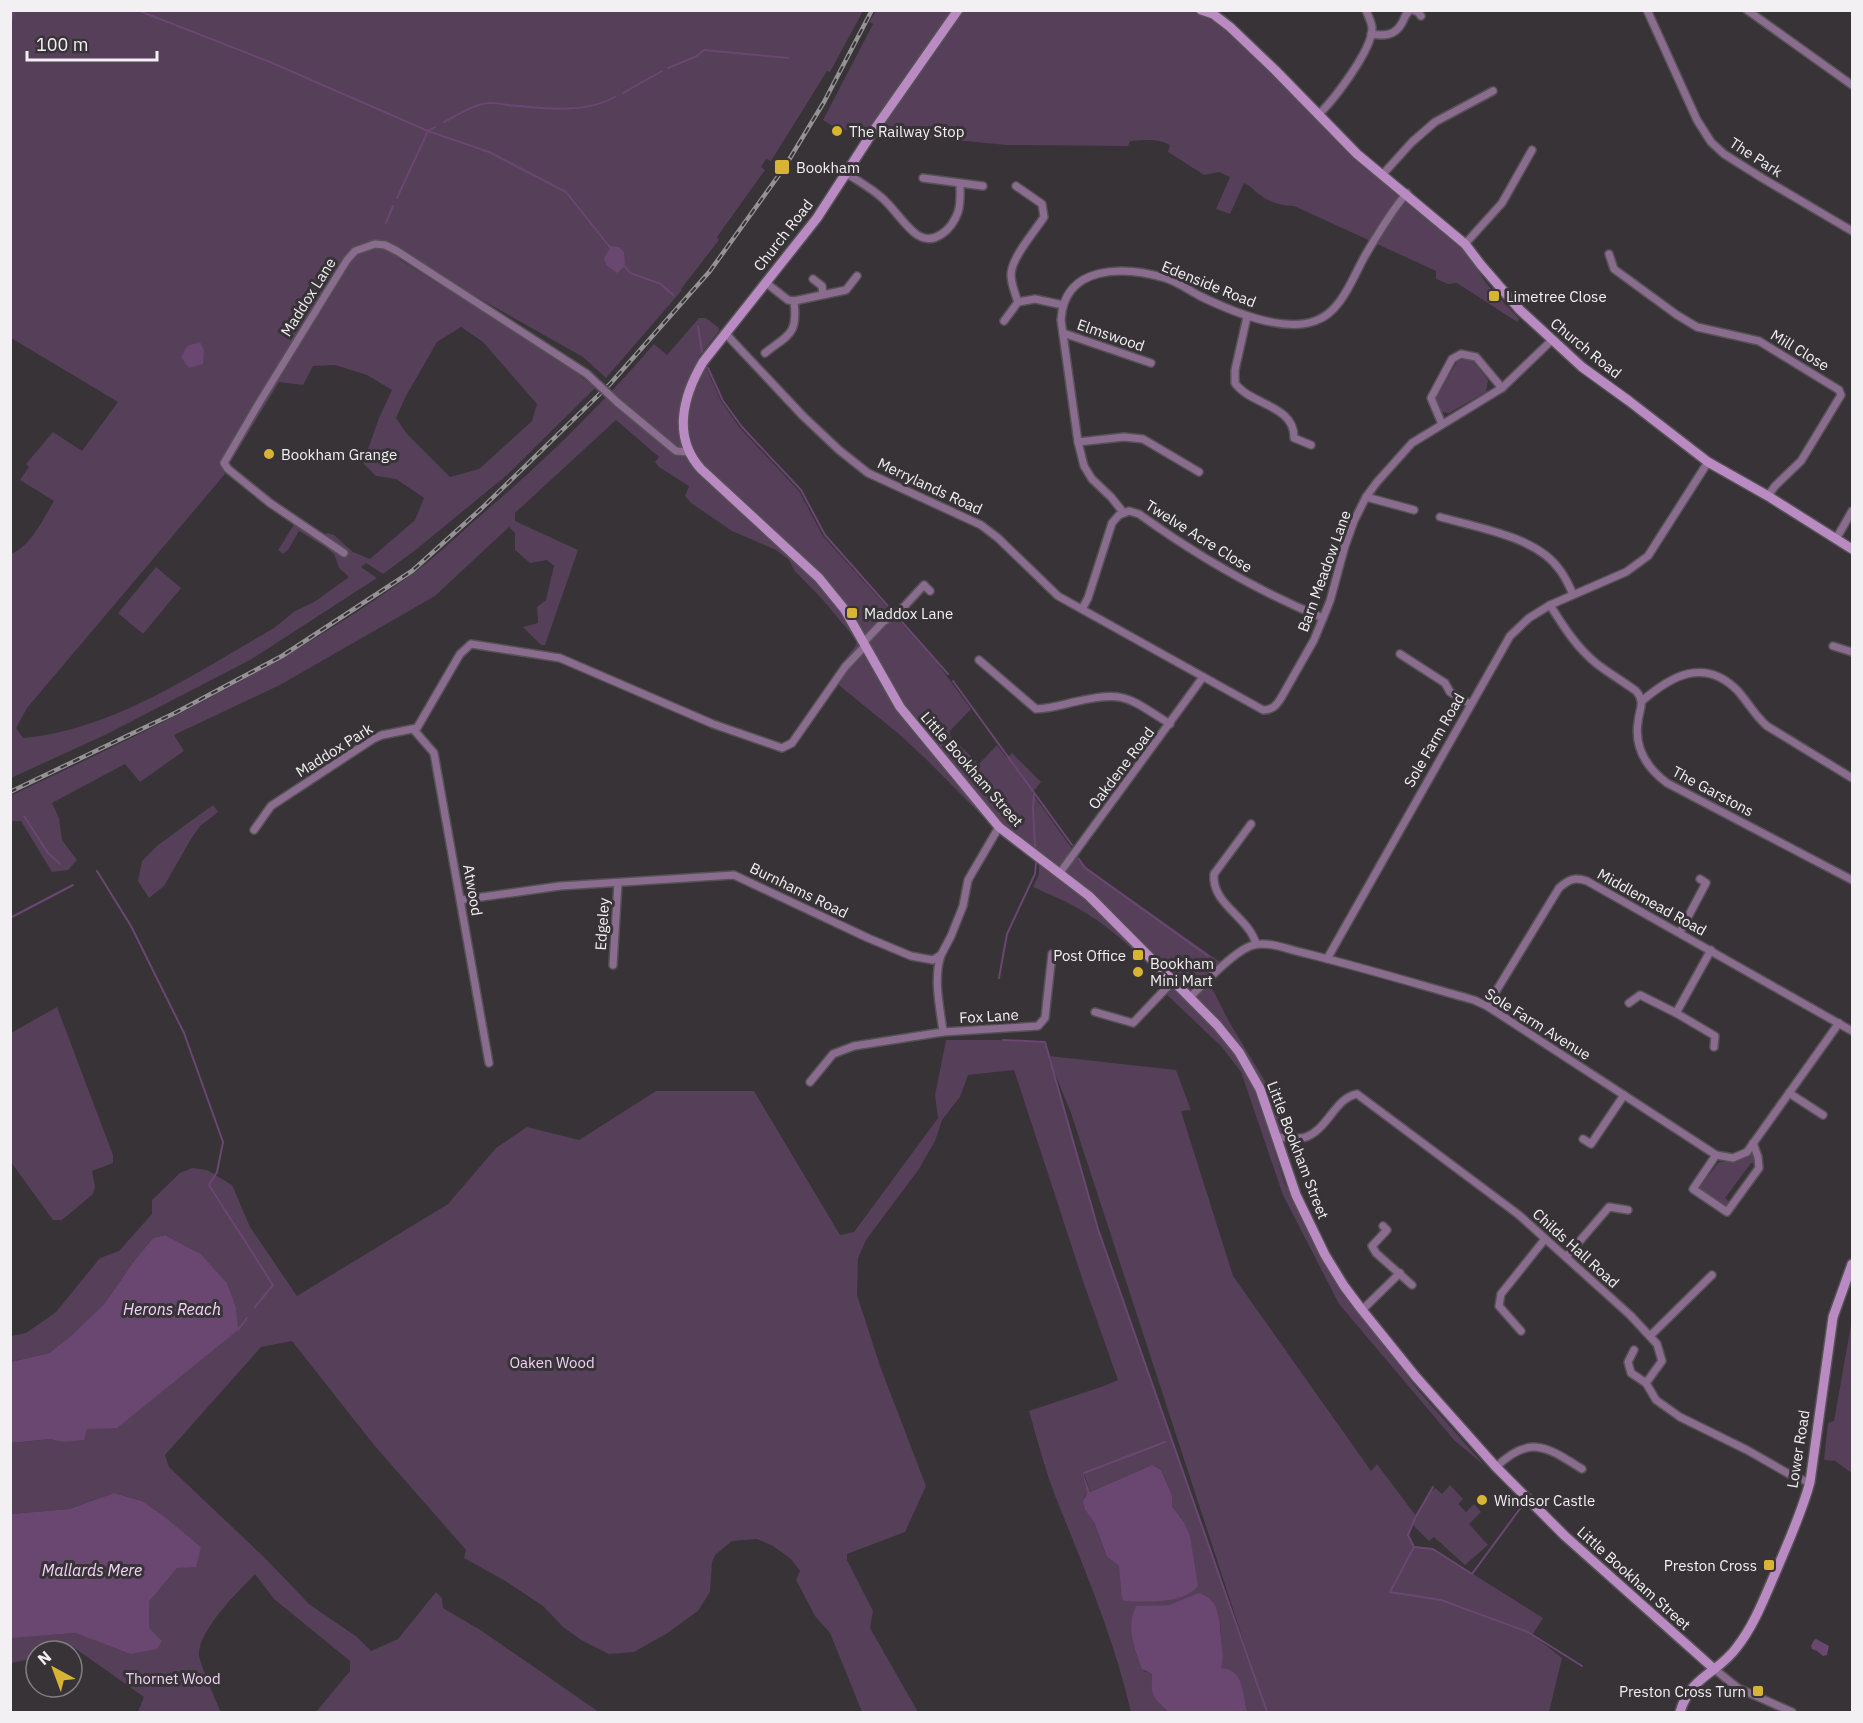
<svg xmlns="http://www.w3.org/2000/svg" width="1863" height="1723" viewBox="0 0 1863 1723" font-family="'IBM Plex Sans',sans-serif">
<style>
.green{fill:#553f59;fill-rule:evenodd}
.water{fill:#6a4771}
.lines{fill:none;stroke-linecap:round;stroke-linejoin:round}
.stream{stroke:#6a4771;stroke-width:2}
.street-casing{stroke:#555155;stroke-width:10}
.secondary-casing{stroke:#555155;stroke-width:12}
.street{stroke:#8a6c8f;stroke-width:7}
.secondary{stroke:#b98bc2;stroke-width:9}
.rail-casing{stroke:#959296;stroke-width:4.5}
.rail{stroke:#373337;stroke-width:2;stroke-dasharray:7;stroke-linecap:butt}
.street-bridge-casing{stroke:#555155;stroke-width:10;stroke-linecap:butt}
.street-bridge{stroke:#8a6c8f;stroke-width:7}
.poi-dot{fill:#d8b434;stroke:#373337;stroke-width:2}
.labels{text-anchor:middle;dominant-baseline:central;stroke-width:6;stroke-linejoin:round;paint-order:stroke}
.poi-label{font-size:15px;fill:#f2f0f3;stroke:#373337;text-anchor:start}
.street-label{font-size:15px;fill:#f2f0f3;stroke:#373337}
.park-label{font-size:15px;fill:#f2d0f8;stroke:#373337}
.water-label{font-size:16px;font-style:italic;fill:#f7d4fd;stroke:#373337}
</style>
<rect width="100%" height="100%" fill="#373337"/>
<g class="green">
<path d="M11,11H863L830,72L827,71L771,161L766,159L761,167L765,170L717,237L719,240L681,289L682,290L606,378L583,357L475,296L404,250L399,259L565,363L595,388L507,475L418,548L383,574L366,563L361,567L377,578L250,660L107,734L11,778V554C31,546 43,519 54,501L20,480L29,467L26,464L53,432L82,451L118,402L11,338ZM461,327L483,342L537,404L532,421L479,469L450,477L407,434L396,418L406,396L437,342ZM335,365L367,375L392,390L379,418L363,463L376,476L396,479L424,498L415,520L370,559L353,552L334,535L327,533L319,538L295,523L278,550L283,554L288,550L299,531L324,546L334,554L339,568L349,577L314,602L295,611L274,628C197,672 113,730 23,738L16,728L27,708L225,474L223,470L228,466L279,382L303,385L313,366Z"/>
<path d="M876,11H1209V19L1216,22L1262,62L1338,143L1395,193L1454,239L1466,252L1486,283L1519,319L1517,322L1457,283L1448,284L1436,279V271L1294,206C1280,205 1271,203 1260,195C1254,191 1250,185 1244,183L1230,214L1216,209L1230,177L1219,172L1204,175L1168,152L1170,145C1157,138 1144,140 1130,141L1128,146L1006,145L885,133L868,128L860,133L834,127L823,120L873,24L869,22Z"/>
<path d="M699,318H706L719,328V331L699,357L706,367L721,401L740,428L799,491L823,536L937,663L971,709L950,731V736L979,764L997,745L1007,758L1012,753L1041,782L1032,793L1078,857L1087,868L1220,962L1204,977C1215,991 1222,1009 1231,1025C1253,1061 1274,1097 1297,1132L1285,1131L1271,1139L1285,1184L1335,1282L1418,1390L1485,1466L1454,1440L1339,1304L1283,1195L1241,1072L1221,1046L1167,995L1171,988C1144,959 1113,928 1079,909C1064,900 1048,894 1033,887L1039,874V865L1004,838L929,762L899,734L841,687L832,677L856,645L857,641L823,600L794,570L789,560L776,550L732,531L691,503L685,496L689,486L659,467L655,462L659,457L616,420L515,513V521L578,550L545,645H541L523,627L538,623L537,607L546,600L554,566L547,560L530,563L515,550V533L509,527L435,596L280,685L174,735L184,751L140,782L125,764L52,803L59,818L62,840L77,860L68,870L52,872L21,821H11L10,796C150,730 289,663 415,572C435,557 454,539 473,522C538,467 599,408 654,344L667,355Z"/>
<polygon points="1458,360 1472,360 1488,380 1486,392 1449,413 1441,412 1436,398"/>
<polygon points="156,567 181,588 143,634 118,613"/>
<polygon points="213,805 218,812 200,826 191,839 164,886 149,898 138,881 142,861 158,845"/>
<polygon points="57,1007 113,1155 113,1163 92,1171 95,1187 93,1194 62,1220 53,1220 11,1162 11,1033"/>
<path d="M946,1040H1003L1045,1042L1049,1056L1176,1070L1191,1110L1181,1111L1233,1276L1371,1471L1377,1464L1416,1516L1426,1497L1435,1488L1442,1494L1450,1485L1463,1499L1458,1504L1466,1512L1474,1504L1481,1512L1469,1524L1488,1545L1465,1565L1434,1537L1429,1541L1412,1524L1408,1535L1414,1547L1433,1549L1543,1618L1533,1634L1530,1633L1562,1658L1549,1712H1247L1221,1668V1629L1218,1612L1198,1593L1169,1605L1136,1607C1125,1628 1136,1650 1144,1671L1152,1674C1150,1693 1155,1700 1168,1712H1131C1114,1639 1086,1573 1058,1503C1046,1474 1038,1442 1029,1411L1104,1386L1118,1380L1084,1284L1014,1070L968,1075L960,1097L942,1120L935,1141L919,1169L866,1240L858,1258L857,1295L880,1366L926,1486L905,1532L847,1554V1560L873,1611L870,1628L918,1712H862L830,1633L815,1616L796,1580L800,1571L791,1559L773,1546L757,1539L732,1541L715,1555L712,1562L710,1592L698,1611L666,1634L634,1652L609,1654L581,1640L563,1627L543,1606L507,1582L464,1558L466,1550L374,1445L292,1341L261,1347L165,1455L169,1467L267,1560L309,1604L357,1637L371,1651L398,1639L436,1592L442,1598L443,1608L482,1631L599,1712H316L350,1671V1661L274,1599L255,1574C239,1591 198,1630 199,1655C200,1664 216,1701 221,1712H138L144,1697L76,1649L36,1651V1658L11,1663V1638L15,1637L75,1633L130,1654L149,1628V1602L177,1568L201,1547L164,1516L142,1501L114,1493L69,1509L11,1514V1443L50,1439L62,1442L87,1428L237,1330L236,1307L227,1283L201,1254L165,1235L153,1238L134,1261L105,1303L72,1335L49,1353L11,1362V1336L26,1333L56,1312L100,1258L119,1251L152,1214V1200L180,1173L192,1168L207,1170L232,1185L250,1227L297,1296L448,1204L496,1148L527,1127L579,1140L656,1091H754L840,1235L854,1232L938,1118L935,1095ZM1051,1064L1071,1113L1264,1704L1098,1229ZM1152,1465L1161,1470L1172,1495V1506L1184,1522L1169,1600L1125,1601L1119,1566L1107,1557L1094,1522L1085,1510L1084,1497L1087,1493L1084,1473L1090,1492Z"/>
<polygon points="1751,1153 1755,1157 1753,1163 1751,1163 1725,1198 1730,1202 1727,1206 1699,1188 1719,1162 1736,1162"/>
<polygon points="1852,1319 1852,1473 1835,1461 1824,1460 1828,1423 1834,1421"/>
</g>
<g class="water">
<polygon points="611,246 619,247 624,252 625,266 617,273 606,265 604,258"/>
<polygon points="200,342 204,350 203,364 189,368 181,357 187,346"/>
<polygon points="165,1235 201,1254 227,1283 236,1307 238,1330 117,1428 87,1429 84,1440 62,1442 50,1439 11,1443 11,1362 49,1353 72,1335 105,1303 134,1261 153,1238"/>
<path d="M1152,1465L1161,1470L1172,1495V1506L1184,1522L1190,1536L1198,1586C1184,1604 1145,1602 1125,1601L1122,1599L1119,1566L1107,1557L1094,1522L1085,1510L1083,1501L1087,1493L1083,1473L1090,1492Z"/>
<polygon points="114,1493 142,1501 164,1516 201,1547 196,1567 177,1568 149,1602 149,1628 162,1641 157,1649 130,1654 75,1633 11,1638 11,1514 69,1509"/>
<path d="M1198,1593C1220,1598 1220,1621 1221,1639C1222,1650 1224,1657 1221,1668C1245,1669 1242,1696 1247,1712H1168C1154,1698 1150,1696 1152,1674L1142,1669C1135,1648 1125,1628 1136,1606L1169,1605Z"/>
<polygon points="1816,1639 1829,1646 1827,1655 1823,1656 1817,1651 1812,1649 1811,1646 1814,1640"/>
</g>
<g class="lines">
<g class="stream">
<polyline points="137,10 270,62 428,131 489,152 566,192 612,250"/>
<polyline points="10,26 14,10"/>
<polyline points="668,68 697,56 704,50 788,58"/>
<polyline points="623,93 662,71"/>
<path d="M444,122C458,115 475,103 491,103C500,103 510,106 519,106C550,109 587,113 615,97"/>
<polyline points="397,198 428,131 435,127"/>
<polyline points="386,223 393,206"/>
<polyline points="625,266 630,273 661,284 673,295"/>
<polyline points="698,326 702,352"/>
<polyline points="708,368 723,401 742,427 801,490 825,535 948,674"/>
<polyline points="953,681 1072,845"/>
<polyline points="1034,793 1033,808 1035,847"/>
<polyline points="24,816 48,853 60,864"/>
<polyline points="1079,859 1084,867 1208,956"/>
<polyline points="97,871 131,926 184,1033 223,1142 217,1172 209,1185 273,1285 255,1307"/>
<polyline points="10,918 73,885"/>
<polyline points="999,978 1007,934 1035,874 1036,863"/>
<polyline points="1003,1040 1045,1042 1098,1229 1267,1712"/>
<polyline points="238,1330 247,1318"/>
<polyline points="1084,1473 1165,1442"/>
<polyline points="1414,1547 1390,1592 1441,1600 1528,1632 1582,1666"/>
<polyline points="1414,1547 1433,1549 1472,1574 1522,1506"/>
<polyline points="1414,1547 1408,1535 1416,1516 1433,1487"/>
</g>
<defs>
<g id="street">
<polyline points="1413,10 1418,12 1421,16"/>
<polyline points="1647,10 1697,120 1711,142 1724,154 1762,178 1852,231"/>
<polyline points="1747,10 1852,85"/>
<path d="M1371,34C1384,36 1395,36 1402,23C1405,18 1405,14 1410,10"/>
<path d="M1318,115C1333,101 1373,49 1372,28C1372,23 1368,16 1366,10"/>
<path d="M846,173C858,181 871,188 881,197C894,208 903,224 916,234C934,247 952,229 958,212C961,203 960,193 960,184"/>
<polyline points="1383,174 1412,142 1435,122 1493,91"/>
<polyline points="923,178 983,186"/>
<path d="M1016,186L1042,204L1044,217C1035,231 1011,258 1011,275C1011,284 1015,293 1018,302L1035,299L1063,305"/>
<polyline points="1465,244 1502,203 1532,150"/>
<polyline points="1609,254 1614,269 1677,315 1697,327 1759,341 1839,390 1841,395 1801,461 1775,486 1768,496"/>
<polyline points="813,279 822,286 823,294"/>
<polyline points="765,282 788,300 794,301 846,290 857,276"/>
<path d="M1247,317L1235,370V383C1250,405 1295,405 1294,438L1311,445"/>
<polyline points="1004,321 1018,302"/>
<path d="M725,333L803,416L839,450L868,473L981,525L998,538L1058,596L1263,710C1272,710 1276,706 1281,698L1314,640L1330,601L1345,546L1354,521L1366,497L1377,482L1412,443L1502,388L1552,340"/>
<polyline points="1063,333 1151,363"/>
<path d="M765,353C789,334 798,335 794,301"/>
<polyline points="617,402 676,451 688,452"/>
<polyline points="1442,424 1431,398 1452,359 1461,354 1476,357 1502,388"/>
<polyline points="1078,442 1124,437 1143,439 1199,472"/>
<polyline points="1366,497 1414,510"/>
<path d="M1123,512L1111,497L1092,479L1084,466L1078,442L1061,320C1064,264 1125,266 1165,278C1178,282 1190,291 1202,297C1231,311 1282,333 1315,321C1342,312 1353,276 1366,254C1378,234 1391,211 1407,193"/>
<path d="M1440,517C1476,527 1537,537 1559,569C1565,576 1569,586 1573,594"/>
<polyline points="1836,539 1852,511"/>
<polyline points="344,553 270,503 228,469 224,463 259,403 347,260 355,251 375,244 385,245 397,251 587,374"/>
<path d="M1550,605C1563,626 1577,648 1597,664C1610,674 1624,682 1636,691C1646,702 1639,710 1638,722C1634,748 1647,768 1667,783L1852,880"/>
<path d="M1082,609L1088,598L1112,523L1119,515L1129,511L1139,514C1196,555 1257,591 1323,618"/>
<polyline points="863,643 883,622 900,611 924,585 930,591"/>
<polyline points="1833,646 1852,652"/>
<polyline points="1400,654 1445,683 1450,692 1470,704"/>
<path d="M979,660L1036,709C1049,709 1062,705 1074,702C1125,690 1127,697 1170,724"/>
<path d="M1642,701C1671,676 1704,657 1737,690C1748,702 1755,716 1767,726L1852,778"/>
<polyline points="414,730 434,753 489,1063"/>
<path d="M1251,824L1214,874C1211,904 1249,917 1256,944"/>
<polyline points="254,830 271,806 373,739 382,735 417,728 460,654 471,644 560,658 713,724 782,748 792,743 845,667 865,646"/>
<polyline points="1059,874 1203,677"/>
<polyline points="461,900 560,886 734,875 868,938 911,956 933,960 941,955 951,936 963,906 968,880 999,827"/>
<polyline points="1680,932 1706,883 1700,879"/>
<path d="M941,955C933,979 940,1007 943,1032L1038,1026L1045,1018L1052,954"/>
<polyline points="1327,959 1510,636 1529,618 1550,605 1626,572 1648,556 1708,462"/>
<polyline points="613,965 618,883"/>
<path d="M1190,997C1204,984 1237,948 1254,945C1270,941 1289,950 1304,953C1361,967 1417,984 1474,1000L1487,1006L1716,1155L1733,1158L1747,1152L1839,1023"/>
<polyline points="1629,1003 1640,995 1676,1013 1711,950"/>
<path d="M1487,1006L1559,888C1569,879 1575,877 1587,881L1852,1031"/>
<polyline points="1095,1012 1133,1023 1174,980"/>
<polyline points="1676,1013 1715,1036 1714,1047"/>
<polyline points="810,1082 833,1054 854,1046 943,1032"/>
<polyline points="1789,1093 1823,1115"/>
<path d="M1277,1137C1286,1137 1298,1140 1306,1137C1328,1129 1335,1098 1357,1094L1519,1215L1630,1315L1657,1344L1662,1361L1646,1383L1656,1400L1680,1417L1747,1450L1796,1478L1810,1482"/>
<polyline points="1583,1139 1591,1144 1624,1095"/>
<polyline points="1716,1155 1693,1189 1727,1212 1759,1168 1758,1157 1753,1143"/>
<polyline points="1383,1226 1387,1230 1372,1246 1376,1253 1412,1285"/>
<polyline points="1566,1257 1609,1207 1628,1210"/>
<polyline points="1362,1310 1400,1273"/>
<polyline points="1521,1331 1499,1306 1501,1294 1545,1239"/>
<polyline points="1650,1336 1712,1275"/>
<polyline points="1634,1350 1628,1362 1631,1373 1646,1383"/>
<path d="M1496,1467C1530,1434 1547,1447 1582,1469"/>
<polyline points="1713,1668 1738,1688 1792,1712"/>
</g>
<g id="secondary">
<path d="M958,10L874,130L817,218L703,362C683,396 672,437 701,469L819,578L845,610L900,707L999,827L1089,896L1217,1025L1239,1052L1260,1089L1296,1195L1325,1255L1344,1286L1362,1310L1416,1377L1496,1467L1565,1536L1713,1668"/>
<polyline points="1201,10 1213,14 1230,27 1275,70 1357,154 1465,244 1481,265 1520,310 1582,367 1629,401 1708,462 1768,496 1852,549"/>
<path d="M1680,1712C1691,1675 1718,1674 1737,1647C1755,1624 1765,1596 1777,1569C1789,1540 1802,1512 1810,1482L1833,1317L1852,1264"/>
</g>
</defs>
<use href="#street" class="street-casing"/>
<use href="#secondary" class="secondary-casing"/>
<use href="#street" class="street"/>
<use href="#secondary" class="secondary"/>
<defs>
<polyline id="rail" points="10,792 175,713 282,656 412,571 482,508 610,384 710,271 784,168 824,102 872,10"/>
</defs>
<use href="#rail" class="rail-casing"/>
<use href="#rail" class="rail"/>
<defs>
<polyline id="street-bridge" points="587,374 617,402"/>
</defs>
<use href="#street-bridge" class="street-bridge-casing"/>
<use href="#street-bridge" class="street-bridge"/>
</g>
<g class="poi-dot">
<circle cx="837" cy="131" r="6"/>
<rect x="774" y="159" width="16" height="16" rx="3"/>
<rect x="1488" y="290" width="12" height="12" rx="3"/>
<circle cx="269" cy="454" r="6"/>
<rect x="846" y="607" width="12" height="12" rx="3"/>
<rect x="1132" y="949" width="12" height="12" rx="3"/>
<circle cx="1138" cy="972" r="6"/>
<circle cx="1482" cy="1500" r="6"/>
<rect x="1763" y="1559" width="12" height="12" rx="3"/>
<rect x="1752" y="1685" width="12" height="12" rx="3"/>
</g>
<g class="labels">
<g class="poi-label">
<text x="849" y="131">The Railway Stop</text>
<text x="796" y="167">Bookham</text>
<text x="1506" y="296">Limetree Close</text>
<text x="281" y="454">Bookham Grange</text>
<text x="864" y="613">Maddox Lane</text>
<text x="1126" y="955" text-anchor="end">Post Office</text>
<text x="1150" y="963">Bookham<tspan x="1150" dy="17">Mini Mart</tspan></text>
<text x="1494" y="1500">Windsor Castle</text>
<text x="1757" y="1565" text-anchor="end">Preston Cross</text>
<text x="1746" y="1691" text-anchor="end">Preston Cross Turn</text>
</g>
<g class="street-label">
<text transform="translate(1756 157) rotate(33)">The Park</text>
<text transform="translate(783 235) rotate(-52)">Church Road</text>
<text transform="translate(1209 284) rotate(22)">Edenside Road</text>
<text transform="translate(308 297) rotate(-58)">Maddox Lane</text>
<text transform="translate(1111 335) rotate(19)">Elmswood</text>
<text transform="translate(1586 348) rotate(39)">Church Road</text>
<text transform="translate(1800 350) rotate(31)">Mill Close</text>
<text transform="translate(930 486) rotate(25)">Merrylands Road</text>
<text transform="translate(1199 536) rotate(32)">Twelve Acre Close</text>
<text transform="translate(1324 571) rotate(-70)">Barn Meadow Lane</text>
<text transform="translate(1434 740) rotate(-60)">Sole Farm Road</text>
<text transform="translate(334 750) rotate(-32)">Maddox Park</text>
<text transform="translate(1121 768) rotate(-53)">Oakdene Road</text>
<text transform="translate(972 769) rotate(49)">Little Bookham Street</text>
<text transform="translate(1713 791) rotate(28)">The Garstons</text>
<text transform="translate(473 890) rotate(80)">Atwood</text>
<text transform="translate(799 890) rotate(26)">Burnhams Road</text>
<text transform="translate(1652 902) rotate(29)">Middlemead Road</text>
<text transform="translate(602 924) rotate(-86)">Edgeley</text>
<text transform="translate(989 1016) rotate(-3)">Fox Lane</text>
<text transform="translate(1538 1024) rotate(32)">Sole Farm Avenue</text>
<text transform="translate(1298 1150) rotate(69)">Little Bookham Street</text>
<text transform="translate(1576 1248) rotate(42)">Childs Hall Road</text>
<text transform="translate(1798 1449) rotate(-81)">Lower Road</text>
<text transform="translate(1634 1578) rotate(42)">Little Bookham Street</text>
</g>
<g class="park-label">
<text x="552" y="1362">Oaken Wood</text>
<text x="173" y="1678">Thornet Wood</text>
</g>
<g class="water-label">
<text x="172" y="1309">Herons Reach</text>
<text x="92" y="1570">Mallards Mere</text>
</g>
</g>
<rect width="1863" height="1723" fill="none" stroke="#f2f0f3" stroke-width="24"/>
<g transform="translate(54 1669) rotate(319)"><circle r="28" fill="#373337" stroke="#827f82" stroke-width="1.5"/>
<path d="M0-4.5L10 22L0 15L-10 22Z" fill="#d8b434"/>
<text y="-9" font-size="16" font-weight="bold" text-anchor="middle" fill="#f2f0f3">N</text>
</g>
<path d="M27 51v9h130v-9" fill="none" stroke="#f2f0f3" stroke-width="3"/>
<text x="36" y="51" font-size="18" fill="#f2f0f3" stroke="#373337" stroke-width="4.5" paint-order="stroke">100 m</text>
</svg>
